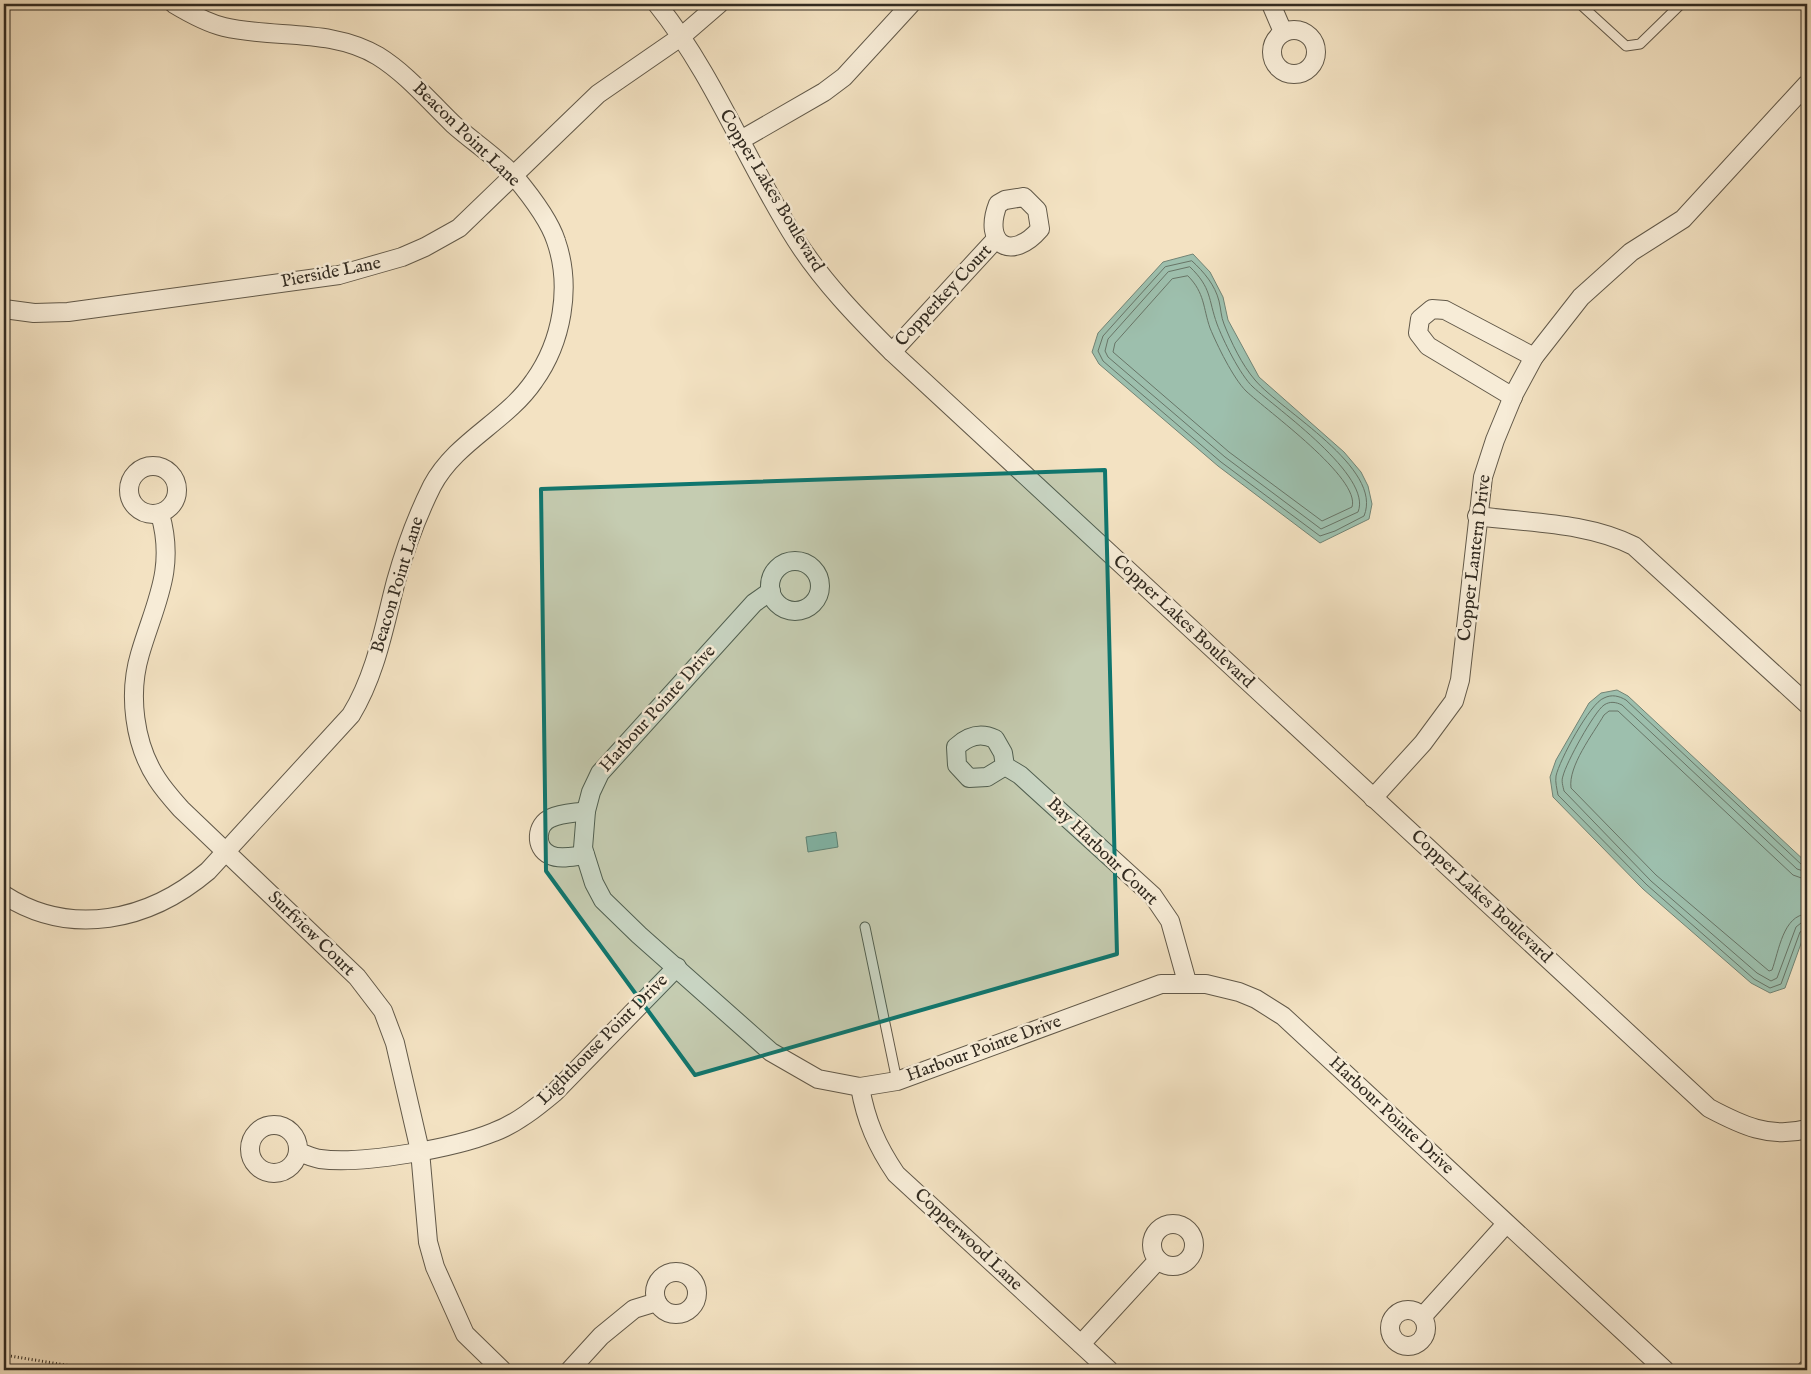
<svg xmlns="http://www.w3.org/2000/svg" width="1811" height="1374" viewBox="0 0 1811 1374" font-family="'IM FELL English',serif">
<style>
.water{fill:#9dbfad;stroke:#728475}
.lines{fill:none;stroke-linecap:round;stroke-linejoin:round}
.shore{stroke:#687567;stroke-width:1}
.service-casing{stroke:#625949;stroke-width:11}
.minor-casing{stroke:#625949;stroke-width:20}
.path{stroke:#322b21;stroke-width:3;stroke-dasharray:1 2.5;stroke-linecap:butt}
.service{stroke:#f7ecd7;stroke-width:9}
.minor{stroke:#f7ecd7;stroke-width:18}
.marked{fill:#0f766e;fill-opacity:0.2;stroke:#0f766e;stroke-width:4;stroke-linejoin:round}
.labels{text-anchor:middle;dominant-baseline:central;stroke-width:5;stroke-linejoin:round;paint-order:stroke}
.street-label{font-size:18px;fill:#322b21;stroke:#f7ecd7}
</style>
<rect width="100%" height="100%" fill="#f3e2c2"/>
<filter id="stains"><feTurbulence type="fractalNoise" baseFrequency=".004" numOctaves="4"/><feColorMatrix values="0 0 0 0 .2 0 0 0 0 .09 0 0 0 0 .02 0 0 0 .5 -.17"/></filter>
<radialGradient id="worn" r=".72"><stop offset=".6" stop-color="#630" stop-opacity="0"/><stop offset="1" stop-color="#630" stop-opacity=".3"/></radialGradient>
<g class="water">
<polygon points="1193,254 1210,272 1223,297 1228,320 1259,377 1344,452 1361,472 1368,486 1372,504 1369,519 1320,543 1218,466 1099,364 1092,352 1098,333 1163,262"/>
<polygon points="1617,690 1628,696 1807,863 1807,927 1785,988 1770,993 1751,983 1643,889 1553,797 1550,777 1556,760 1589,703 1601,693"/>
<polygon points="836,832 838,847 808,852 806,837"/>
</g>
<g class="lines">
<g class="shore">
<path d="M1192,261C1204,272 1215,285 1219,301C1221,309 1221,317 1224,324C1231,342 1242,365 1255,380C1281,411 1384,468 1364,516L1335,531L1320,536L1221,462L1103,361L1098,351L1103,336L1165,267Z"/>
<path d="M1190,267C1212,288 1208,299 1217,324C1223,340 1240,375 1253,387C1277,409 1373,476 1358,512L1321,529L1225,457L1108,357L1105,351L1108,339L1168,272Z"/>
<path d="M1188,276C1205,293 1203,308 1210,328C1217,345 1233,378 1246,391C1267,411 1361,478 1352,507L1322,521L1229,452L1113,352L1115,343L1172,279Z"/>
<path d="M1807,866L1802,865L1626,700C1619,696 1612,694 1604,698C1590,703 1559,761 1556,776C1555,782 1557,789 1558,795L1647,885L1754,979L1770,988L1781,984L1800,932L1807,928"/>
<path d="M1807,872L1797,869L1622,705C1616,702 1610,701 1604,705C1594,712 1566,763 1563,776C1561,781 1563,786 1564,791L1651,881L1757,973L1771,981L1777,978L1796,927L1801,923L1807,922"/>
<path d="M1807,880L1793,875L1618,711H1609L1604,715C1593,734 1568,766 1571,788L1656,875L1769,971L1772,970C1779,951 1783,915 1807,914"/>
</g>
<defs>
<g id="service">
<polyline points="1580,4 1626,46 1640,44 1681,4"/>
<polyline points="865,927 897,1081"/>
</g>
<g id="minor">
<path d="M657,4C714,75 747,163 796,240C823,282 857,317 892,352L1709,1108C1741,1125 1770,1139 1807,1129"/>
<polyline points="1271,4 1283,32"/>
<circle cx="1294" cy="52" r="22"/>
<polyline points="739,141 824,92 844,77 911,4"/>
<path d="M1024,197L1037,210L1040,229C1012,262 982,245 998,204L1005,200Z"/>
<polyline points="4,309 34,313 68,312 339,275 402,257 425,247 459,228 598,94 682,36 719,4"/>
<polyline points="892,352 996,239"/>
<polyline points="1513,397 1428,346 1418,333 1420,319 1432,309 1445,310 1534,357"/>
<circle cx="153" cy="490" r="24"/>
<path d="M160,514C176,569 155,603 140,654C128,694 134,744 157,779C164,790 173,800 181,809L357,977L383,1011L395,1043L420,1151L428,1242L435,1267L465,1334L502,1370"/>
<path d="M1477,516C1528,523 1587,522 1634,546L1807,704"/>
<circle cx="795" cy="586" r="25"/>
<polyline points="771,591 754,603 600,773 591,792 586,811 583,848 594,883 603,900 639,935 771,1052 818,1079 860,1087 897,1081 1161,984 1206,984 1239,992 1256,999 1283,1016 1665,1370"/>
<path d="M1005,766L987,777L969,778L957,765L956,747C968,736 980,732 995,739L1003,753L1005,766L1020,775L1153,896L1170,921L1187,982"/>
<polyline points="1373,798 1423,743 1454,701 1460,680 1483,477 1495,440 1514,394 1534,357 1581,297 1631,252 1683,219 1807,84"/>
<path d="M585,855C574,856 560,860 550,855C534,848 536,824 551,818C561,813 575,813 586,811"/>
<path d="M4,895C71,938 149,921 208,871L351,715C376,674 384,627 396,581C405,549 417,516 432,486C456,441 506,422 534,381C562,342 572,287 556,241C549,219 530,195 515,177C497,157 473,142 453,124C429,101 407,74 378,56C331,28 275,39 224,27C207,23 189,13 174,4"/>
<path d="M860,1087C866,1121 877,1146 896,1174L1109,1370"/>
<circle cx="274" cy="1149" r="24"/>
<path d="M298,1152C305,1154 313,1158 320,1159C361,1165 455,1148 494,1132C516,1124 537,1107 555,1092L677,967"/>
<circle cx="1173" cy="1245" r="21"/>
<circle cx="676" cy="1293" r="21"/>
<circle cx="1408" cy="1328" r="18"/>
<polyline points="1423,1316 1506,1224"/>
<polyline points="1081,1344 1158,1260"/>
<polyline points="570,1370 601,1336 634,1309 657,1302"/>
<polyline points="1806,1370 1807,1369"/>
</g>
</defs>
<use href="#service" class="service-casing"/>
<use href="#minor" class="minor-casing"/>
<polyline class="path" points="4,1355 96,1370"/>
<use href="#service" class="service"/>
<use href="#minor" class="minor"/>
</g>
<path class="marked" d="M1105,470L1117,954L695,1075L546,871L541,489Z"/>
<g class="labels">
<g class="street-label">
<text transform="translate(466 135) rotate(44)">Beacon Point Lane</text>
<text transform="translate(771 191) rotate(59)">Copper Lakes Boulevard</text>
<text transform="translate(331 273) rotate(-11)">Pierside Lane</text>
<text transform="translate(944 296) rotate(-47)">Copperkey Court</text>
<text transform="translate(1475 558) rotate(-83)">Copper Lantern Drive</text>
<text transform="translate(398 585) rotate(-73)">Beacon Point Lane</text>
<text transform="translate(1183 622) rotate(43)">Copper Lakes Boulevard</text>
<text transform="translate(658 709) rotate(-48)">Harbour Pointe Drive</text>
<text transform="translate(1102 852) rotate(44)">Bay Harbour Court</text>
<text transform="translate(1481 897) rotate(43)">Copper Lakes Boulevard</text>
<text transform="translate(311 934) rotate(44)">Surfview Court</text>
<text transform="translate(603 1040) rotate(-45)">Lighthouse Point Drive</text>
<text transform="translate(984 1049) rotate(-20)">Harbour Pointe Drive</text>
<text transform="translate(1391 1116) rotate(43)">Harbour Pointe Drive</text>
<text transform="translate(968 1240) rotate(43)">Copperwood Lane</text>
</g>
</g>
<rect width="1811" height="1374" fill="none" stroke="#f3e2c2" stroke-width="20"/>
<rect x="5" y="5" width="1801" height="1364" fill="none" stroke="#322b21" stroke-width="2.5"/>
<rect x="10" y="10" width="1791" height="1354" fill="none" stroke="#322b21"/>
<rect width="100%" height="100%" filter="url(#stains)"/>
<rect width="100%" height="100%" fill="url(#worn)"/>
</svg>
